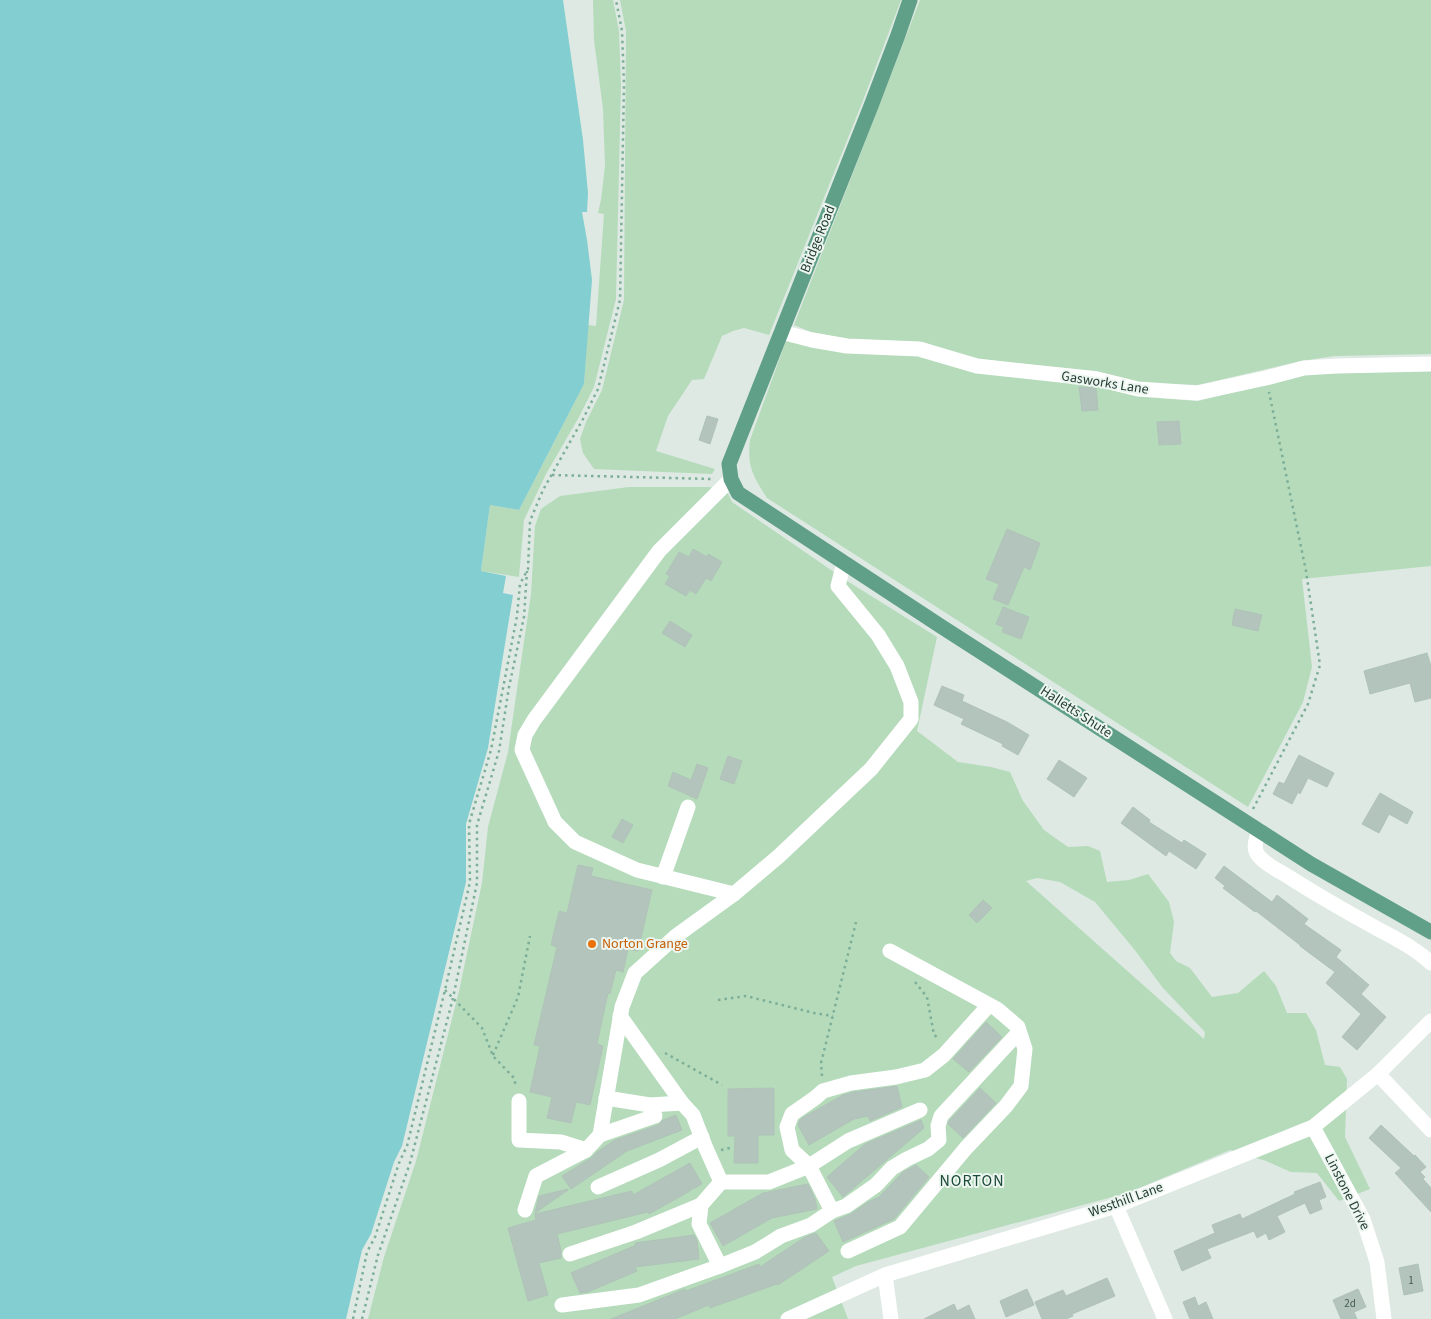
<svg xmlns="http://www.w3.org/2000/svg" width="1431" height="1319" viewBox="0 0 1431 1319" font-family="'Source Sans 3',sans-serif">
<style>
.green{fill:#b5dbbb;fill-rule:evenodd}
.water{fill:#83ced0}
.building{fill:#b2c4bb;stroke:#b0c3b8}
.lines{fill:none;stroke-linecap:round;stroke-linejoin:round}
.path{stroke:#7dae98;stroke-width:2.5;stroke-dasharray:2.5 4;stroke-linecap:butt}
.minor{stroke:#fff;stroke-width:15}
.major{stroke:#60a088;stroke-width:15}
.food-dot{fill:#e8710a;stroke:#edf6f0;stroke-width:2}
.labels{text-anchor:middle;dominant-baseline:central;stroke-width:4;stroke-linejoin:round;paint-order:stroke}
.number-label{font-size:11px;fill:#445c51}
.street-label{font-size:14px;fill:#1f392e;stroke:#edf6f0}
.food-label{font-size:14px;fill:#c56008;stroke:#edf6f0;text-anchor:start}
.quarter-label{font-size:16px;letter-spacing:1px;fill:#1b4a39;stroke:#edf6f0}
</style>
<rect width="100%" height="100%" fill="#dde9e2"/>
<g class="green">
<polygon points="593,0 613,0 619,31 621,85 616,299 594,387 579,417 546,474 524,520 519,577 481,571 490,505 519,510 584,384 588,325 596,326 604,214 598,213 601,200 605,166 603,109 594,40"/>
<polygon points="620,0 901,0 862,103 769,335 744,328 733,331 722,336 704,379 692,380 668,416 656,451 715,469 712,474 594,469 583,453 580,439 586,422 602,390 624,300 626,31"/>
<polygon points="920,0 1431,0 1431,354 1334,356 1301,361 1198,385 1165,384 1138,382 1096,371 977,359 923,342 846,339 811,332 794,325"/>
<path d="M786,341L920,354L1096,384L1159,398L1198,401L1304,374L1431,371V566L1302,579L1312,667L1303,702L1248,807L767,498C753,476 747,467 750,440Z"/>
<path d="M629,487H707L726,489L732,502L847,581L937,637L917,731L958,762L991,767L1010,772L1023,801L1044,830L1068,847L1088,846L1100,851L1107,882L1129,880L1148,874L1169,902L1174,922L1170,953L1176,961L1190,968L1212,997L1238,993L1264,971L1276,986L1287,1013H1306L1316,1030L1325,1065L1340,1067L1347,1079L1345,1137L1370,1189L1339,1201L1317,1173L1291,1172L1266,1161L1230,1150L1127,1193L856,1266L832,1277L848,1319H368L384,1257L416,1161L459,991L482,883L488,827L508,752L517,689L531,594L535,526L541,509L560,496ZM1037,878L1060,882L1095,902L1134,949L1163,988L1205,1032L1204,1039L1026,881Z"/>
</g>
<polygon class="water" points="0,0 563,0 583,140 588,193 587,212 582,212 587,240 592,280 584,384 519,510 490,505 481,571 506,576 503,593 513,595 488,748 466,824 466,882 402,1146 394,1162 371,1234 362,1250 346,1319 0,1319"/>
<g class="building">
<polygon points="1079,387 1096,388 1098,410 1082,411"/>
<polygon points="707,416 718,419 710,444 699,440"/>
<polygon points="1179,421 1181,444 1159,445 1157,422"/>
<polygon points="1007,529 1040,543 1030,570 1024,567 1008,605 993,599 999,584 986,579"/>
<polygon points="693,549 707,557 708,554 722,562 711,581 706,578 696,594 690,590 686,596 665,584 670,576 666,574 679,552 689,557"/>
<polygon points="1003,607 1029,617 1021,639 1002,632 1004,627 996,624"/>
<polygon points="1235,609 1262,615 1258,631 1232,625"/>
<polygon points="670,621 692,635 685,647 662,633"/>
<polygon points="1427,653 1431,666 1431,698 1415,702 1410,683 1370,694 1364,671"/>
<polygon points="942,686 964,695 962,701 1007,722 1029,735 1018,755 1002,746 1003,744 961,724 964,719 934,705"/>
<polygon points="1299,755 1334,773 1327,787 1308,778 1300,794 1298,792 1292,804 1273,794 1279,782 1284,784"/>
<polygon points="728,756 742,761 734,784 720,779"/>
<polygon points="1059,760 1087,778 1074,797 1047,779"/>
<polygon points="697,764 708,768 697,799 668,786 673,772 691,780"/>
<polygon points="1380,793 1413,812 1407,824 1389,814 1379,833 1362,824"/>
<polygon points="1133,807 1150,820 1149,822 1182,843 1184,840 1206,854 1196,869 1169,851 1166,856 1121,823"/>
<polygon points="622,819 633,825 623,843 612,837"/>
<polygon points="578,865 593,868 591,876 652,890 638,951 628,949 623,972 616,970 610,994 608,993 597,1044 603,1046 590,1105 576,1102 571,1123 547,1118 552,1097 530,1092 540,1046 534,1045 557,947 551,945 559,911 567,913"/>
<polygon points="1224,866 1272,902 1277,895 1308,919 1304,924 1341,950 1336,957 1369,985 1361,994 1386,1017 1357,1050 1342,1037 1361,1014 1326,983 1335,972 1300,946 1300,945 1256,911 1255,912 1223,888 1225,886 1215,878"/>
<polygon points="983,900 992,908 977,923 969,915"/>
<polygon points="986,1022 1002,1037 969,1072 953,1059"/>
<polygon points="897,1086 902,1107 870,1121 868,1116 854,1119 809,1145 798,1125 800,1120 802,1118 843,1095 854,1092"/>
<polygon points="774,1088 774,1135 758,1135 758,1163 734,1163 735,1136 728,1136 728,1089"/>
<polygon points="980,1088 996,1103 963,1138 948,1124 949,1121"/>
<polygon points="676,1115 682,1130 627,1151 571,1189 562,1176 591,1158 597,1152 615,1140 658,1125 663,1120"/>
<polygon points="921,1120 924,1128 843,1197 827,1177 865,1144"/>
<polygon points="1381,1125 1414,1156 1415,1155 1426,1167 1420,1172 1425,1177 1423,1179 1431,1188 1431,1212 1395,1173 1401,1168 1369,1138"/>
<polygon points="690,1163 702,1184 691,1190 689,1186 690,1191 649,1214 648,1212 557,1234 561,1251 561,1258 539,1263 548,1295 528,1301 508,1228 536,1220 535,1214 632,1191 633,1195"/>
<polygon points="916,1165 929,1177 894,1219 843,1242 834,1221 851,1214 868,1202 879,1197 903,1172"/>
<polygon points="1320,1182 1326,1197 1319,1200 1322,1209 1310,1214 1305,1203 1277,1216 1285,1232 1269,1240 1266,1233 1257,1238 1254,1231 1207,1249 1211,1258 1182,1271 1174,1251 1215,1233 1212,1225 1240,1214 1242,1219 1295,1194 1294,1192"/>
<polygon points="808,1184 815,1199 817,1209 772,1218 723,1246 710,1223 763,1193"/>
<polygon points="568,1189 568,1190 535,1213 539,1196"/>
<polygon points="816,1233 829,1251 778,1285 777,1284 710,1308 709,1305 675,1319 611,1319 685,1289 686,1291 759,1264 760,1267 805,1237"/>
<polygon points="694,1235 697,1240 699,1259 635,1267 637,1271 588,1292 580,1293 571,1273 636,1245 635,1243"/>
<polygon points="1418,1264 1423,1291 1404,1295 1399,1268"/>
<polygon points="1107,1278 1115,1296 1072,1314 1073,1316 1066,1319 1042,1319 1035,1302 1063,1290 1066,1296"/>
<polygon points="1027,1289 1034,1305 1006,1317 1000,1301"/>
<polygon points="1358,1289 1366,1307 1354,1312 1357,1319 1341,1319 1333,1300"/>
<polygon points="1195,1297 1198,1306 1206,1302 1213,1319 1190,1319 1183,1302"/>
<polygon points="954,1304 957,1311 969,1305 975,1319 924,1319"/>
</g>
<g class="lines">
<g class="path">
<polyline points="552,475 712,479"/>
<polyline points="1253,809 1308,704 1320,665 1306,571 1269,392"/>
<polyline points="915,982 927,997 934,1035 940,1039"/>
<polyline points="445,990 482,1028 493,1056 514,1078 516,1087"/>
<polyline points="718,1000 746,996 814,1013 833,1016"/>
<polyline points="665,1053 722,1085"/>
<polyline points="493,1055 518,997 530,936"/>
<polyline points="822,1076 821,1063 856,922"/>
<polyline points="721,1150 730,1148"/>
<polyline points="353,1319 367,1252 375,1237 399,1163 407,1146 445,990 470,882 469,824 491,750 517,616 520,584 528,569 530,521 543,490 583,419 598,389 620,300 624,84 622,31 616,0"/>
<polyline points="362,1319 378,1255 410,1163 453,998 477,883 477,825 499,751 509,687 524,617 527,571"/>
</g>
<g class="minor">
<polyline points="781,332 812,340 847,346 919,349 977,366 1097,379 1138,389 1197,393 1266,378 1304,368 1336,366 1431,364"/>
<polyline points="731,479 659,551 534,720 525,735 522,750 555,822 575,842 637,870 734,894"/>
<path d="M1259,830C1257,838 1252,847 1258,855C1265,865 1280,871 1289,877C1317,895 1347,912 1376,928C1395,938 1415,948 1431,963"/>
<polyline points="663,877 688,807"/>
<polyline points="620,1016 682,1103"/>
<polyline points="1378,1074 1431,1130"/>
<polyline points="606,1098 650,1105 682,1103 693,1115 705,1146 721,1182 701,1205 699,1224 720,1266 755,1252 781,1236 811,1225 832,1211 846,1206 876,1185 892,1168 907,1159 928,1149 939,1140 938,1126 941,1116 1019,1032"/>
<polyline points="519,1101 519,1140 561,1142 586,1150"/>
<polyline points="1313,1127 1363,1219 1377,1262 1384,1319"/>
<polyline points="600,1135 655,1116"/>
<polyline points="721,1182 769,1182 809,1166 848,1141 920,1110"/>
<polyline points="598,1187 659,1160 702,1137"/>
<polyline points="1116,1206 1165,1319"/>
<polyline points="525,1210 536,1176 586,1150 600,1135 622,1007 635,973 676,936 734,894 779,856 871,769 911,719 911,702 897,666 878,635 838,586 844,562"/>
<polyline points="832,1211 809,1166 792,1150 787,1127 792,1114 815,1098 823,1091 851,1083 896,1077 925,1070 944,1055 989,1005"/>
<polyline points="848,1251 900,1227 966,1148 1006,1106 1021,1086 1025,1049 1018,1027 997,1009 890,951"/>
<polyline points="570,1254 636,1232 701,1205"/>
<polyline points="885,1275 891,1319"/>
<polyline points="562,1305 639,1295 720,1266"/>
<polyline points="788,1319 885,1275 1116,1206 1313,1127 1378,1074 1431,1021"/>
</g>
<polyline class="major" points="910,0 898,35 871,106 729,464 731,479 738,493 942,627 1311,864 1431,932"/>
</g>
<circle class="food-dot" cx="592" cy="944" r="5"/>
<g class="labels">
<g class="number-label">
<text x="1411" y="1280">1</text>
<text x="1350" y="1303">2d</text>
</g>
<g class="street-label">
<text transform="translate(818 239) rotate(-68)">Bridge Road</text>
<text transform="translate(1105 383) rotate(9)">Gasworks Lane</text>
<text transform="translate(1076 712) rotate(33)">Halletts Shute</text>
<text transform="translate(1347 1192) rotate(63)">Linstone Drive</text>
<text transform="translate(1126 1200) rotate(-20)">Westhill Lane</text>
</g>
<g class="food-label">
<text x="602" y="944">Norton Grange</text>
</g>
<g class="quarter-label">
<text x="972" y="1181">NORTON</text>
</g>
</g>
</svg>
